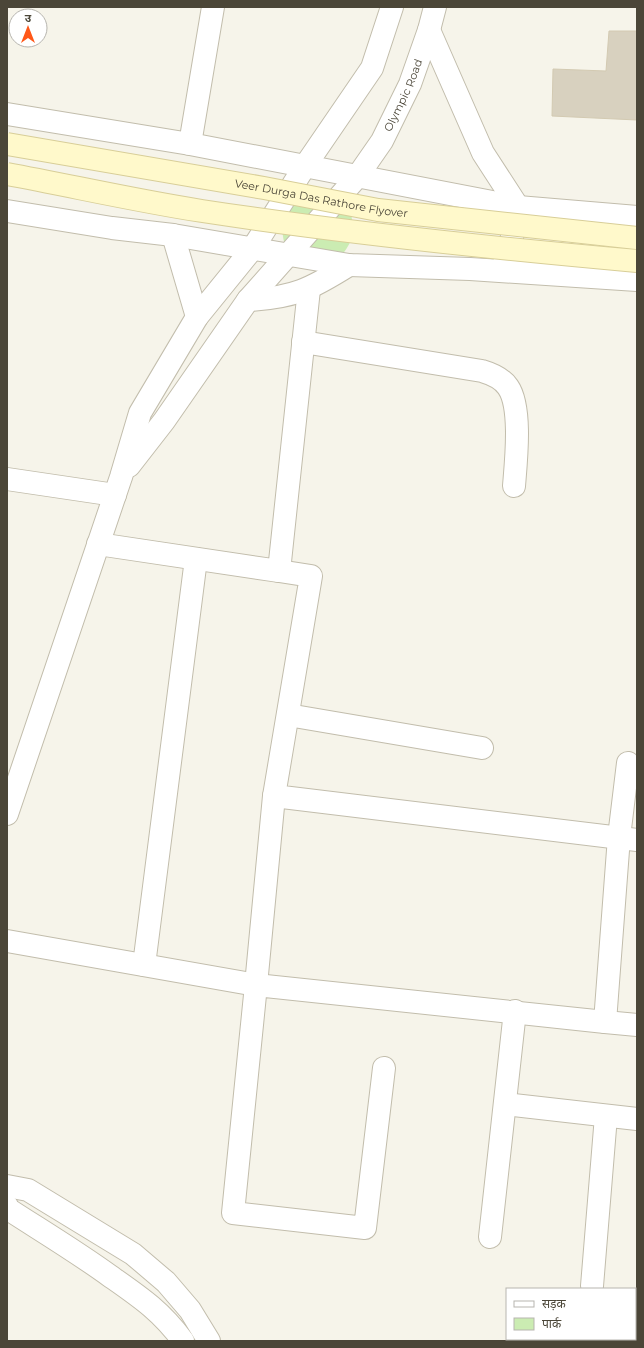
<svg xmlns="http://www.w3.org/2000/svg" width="644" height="1348" viewBox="0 0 644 1348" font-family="Montserrat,'Noto Sans Devanagari',sans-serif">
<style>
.green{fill:#cbecb2}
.building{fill:#d8d1bf;stroke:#d3cab2}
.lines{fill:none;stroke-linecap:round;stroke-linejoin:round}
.minor-casing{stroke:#c2bdac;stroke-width:24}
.tertiary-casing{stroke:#c2bdac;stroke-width:24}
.minor{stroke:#fff;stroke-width:22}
.tertiary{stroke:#fff;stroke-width:22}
.secondary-bridge-casing{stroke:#d8ce98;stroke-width:24;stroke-linecap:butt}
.secondary-bridge{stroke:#fff9cb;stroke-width:22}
.labels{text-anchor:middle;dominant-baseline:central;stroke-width:4;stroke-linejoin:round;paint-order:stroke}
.street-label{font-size:11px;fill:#4b4638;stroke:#fff}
</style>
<rect width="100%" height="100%" fill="#f6f4ea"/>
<path class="green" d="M292,203L351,214C355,233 353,241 341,256L285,245C280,229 282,216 292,203Z"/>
<polygon class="building" points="609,31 637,31 637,120 552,116 553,69 606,71"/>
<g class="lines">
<defs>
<g id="minor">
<polyline points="190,144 213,7"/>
<path d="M303,342L482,371C492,374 502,378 508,387C522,407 516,461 514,486"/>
<polyline points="7,479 115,495"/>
<polyline points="98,544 279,571 309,289"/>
<polyline points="279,571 311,576 274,796 637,840"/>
<polyline points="288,715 482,748"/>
<polyline points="7,941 256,985 274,796"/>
<polyline points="144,965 196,559"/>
<polyline points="605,1022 637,1025"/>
<polyline points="384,1068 365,1228 233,1213 256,985 605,1022 619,837 628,763"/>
<polyline points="505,1104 637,1119"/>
<polyline points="490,1237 515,1011"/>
<polyline points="592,1286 606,1116"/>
</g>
<g id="tertiary">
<polyline points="429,30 483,153 518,207 514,230 503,267"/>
<polyline points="7,114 190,144 518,207 637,217"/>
<polyline points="7,211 112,228 173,235 349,265 470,269 637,280"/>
<polyline points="173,235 197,317"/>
<path d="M248,300C293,298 311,289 349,265"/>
<path id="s1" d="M129,466L164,421L248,300L357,177L382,141L410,84L429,30L435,7"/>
<polyline points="7,814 121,477 140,413 197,317 253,248 305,166 372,68 392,7"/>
<polyline points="7,1186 28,1190 133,1254 166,1282 190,1310 209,1341"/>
<path d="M7,1206L8,1209C42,1231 77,1252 110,1276C140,1297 161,1311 183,1341"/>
</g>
</defs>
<use href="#minor" class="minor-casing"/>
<use href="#tertiary" class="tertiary-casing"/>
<use href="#minor" class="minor"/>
<use href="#tertiary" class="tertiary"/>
<defs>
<g id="secondary-bridge">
<path id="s2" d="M7,144L264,188L378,210L637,238"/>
<path d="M7,174C72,186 137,201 202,211C346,233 491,248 637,261"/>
</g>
</defs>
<use href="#secondary-bridge" class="secondary-bridge-casing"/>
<use href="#secondary-bridge" class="secondary-bridge"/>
</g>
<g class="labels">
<g class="street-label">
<text stroke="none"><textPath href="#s1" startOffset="463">Olympic Road</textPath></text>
<text stroke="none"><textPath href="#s2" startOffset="319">Veer Durga Das Rathore Flyover</textPath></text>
</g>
</g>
<rect width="644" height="1348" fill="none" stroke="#4b4638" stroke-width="16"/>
<rect x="506" y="1288" width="130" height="52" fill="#ffffff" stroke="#b7b5af"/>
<rect x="514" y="1301" width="20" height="6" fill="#ffffff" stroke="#b7b5af"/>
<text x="542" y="1308" font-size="12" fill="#4b4638">सड़क</text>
<rect x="514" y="1318" width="20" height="12" fill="#cbecb2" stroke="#b7b5af"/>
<text x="542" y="1328" font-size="12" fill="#4b4638">पार्क</text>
<g transform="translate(28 28)"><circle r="19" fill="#ffffff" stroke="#b7b5af"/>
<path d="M0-3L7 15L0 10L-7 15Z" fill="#ff5718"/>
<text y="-6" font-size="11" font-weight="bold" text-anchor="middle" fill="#4b4638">उ</text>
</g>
</svg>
